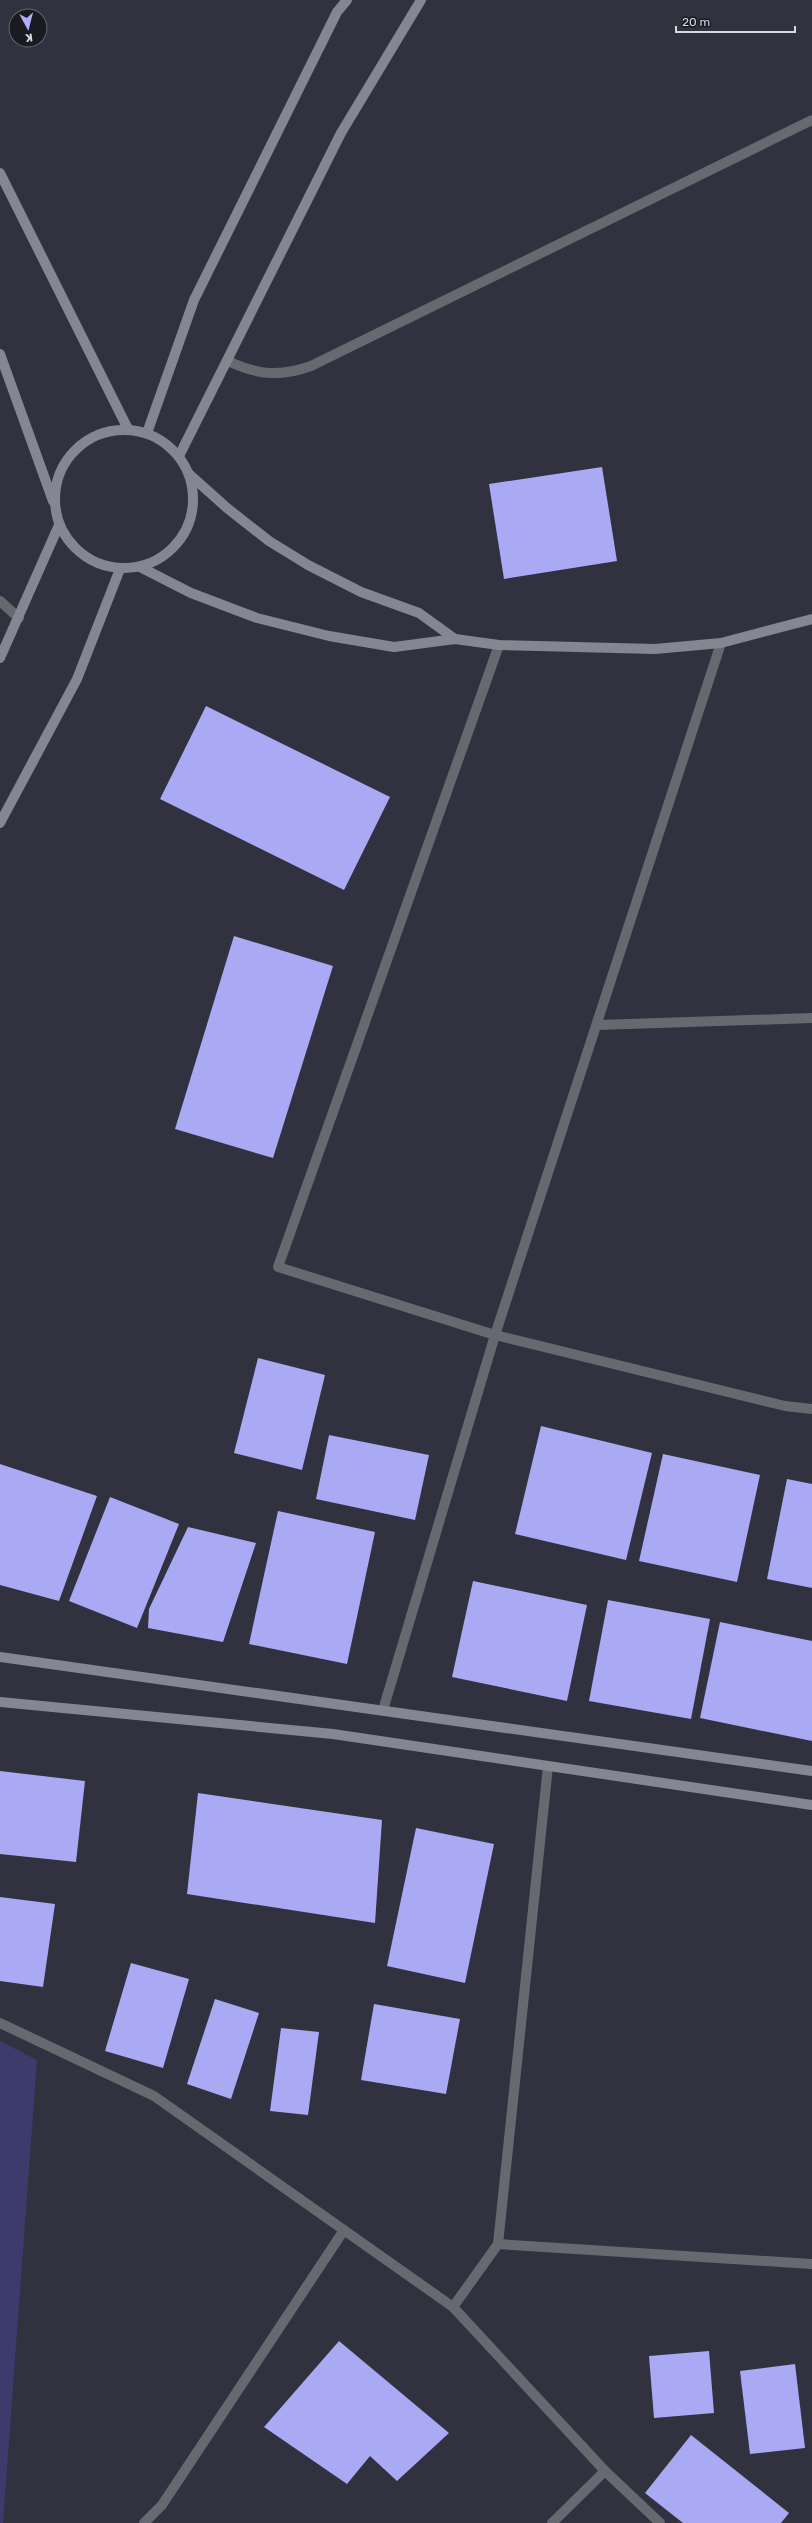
<svg xmlns="http://www.w3.org/2000/svg" width="812" height="2523" viewBox="0 0 812 2523" font-family="Rubik,sans-serif">
<style>
.green{fill:#3d3a6c}
.building{fill:#aaa9f3}
.lines{fill:none;stroke-linecap:round;stroke-linejoin:round}
.lane{stroke:#686970;stroke-width:10}
.street{stroke:#686970;stroke-width:10}
.secondary{stroke:#868692;stroke-width:10}
</style>
<rect width="100%" height="100%" fill="#313140"/>
<polygon class="green" points="0,2041 37,2060 3,2523 0,2523"/>
<g class="building">
<polygon points="602,467 617,561 504,579 489,484"/>
<polygon points="206,706 390,797 344,890 160,799"/>
<polygon points="234,936 333,966 273,1158 175,1129"/>
<polygon points="258,1358 325,1375 302,1470 234,1453"/>
<polygon points="541,1426 652,1453 626,1560 515,1534"/>
<polygon points="329,1435 429,1455 415,1520 316,1499"/>
<polygon points="663,1454 760,1475 737,1582 639,1561"/>
<polygon points="0,1464 97,1496 59,1601 0,1585"/>
<polygon points="787,1479 812,1484 812,1588 767,1579"/>
<polygon points="110,1497 179,1524 137,1628 69,1601"/>
<polygon points="278,1511 375,1532 347,1664 249,1644"/>
<polygon points="188,1527 256,1543 223,1642 148,1628 149,1609"/>
<polygon points="473,1581 587,1605 567,1701 452,1677"/>
<polygon points="608,1600 710,1619 691,1719 589,1701"/>
<polygon points="720,1622 812,1641 812,1741 700,1718"/>
<polygon points="0,1771 85,1781 76,1862 0,1854"/>
<polygon points="198,1793 382,1820 375,1923 187,1894"/>
<polygon points="416,1828 494,1844 465,1983 387,1966"/>
<polygon points="0,1897 55,1904 43,1987 0,1981"/>
<polygon points="131,1963 189,1979 163,2068 105,2051"/>
<polygon points="215,1999 259,2013 231,2099 187,2084"/>
<polygon points="374,2004 460,2019 446,2094 361,2080"/>
<polygon points="281,2028 319,2032 308,2115 270,2111"/>
<polygon points="339,2341 449,2433 397,2481 370,2456 347,2484 264,2427"/>
<polygon points="709,2351 714,2413 654,2418 649,2356"/>
<polygon points="795,2364 805,2448 750,2454 740,2371"/>
<polygon points="691,2435 789,2513 781,2523 683,2523 645,2493"/>
</g>
<g class="lines">
<path class="lane" d="M228,361C257,375 281,377 311,366L812,120"/>
<g class="street">
<polyline points="0,601 19,618"/>
<polyline points="499,645 278,1267 495,1335 785,1406 812,1409"/>
<polyline points="597,1025 812,1018"/>
<polyline points="383,1710 495,1335 721,643"/>
<polyline points="0,2023 154,2096 453,2307 498,2244 812,2264"/>
<polyline points="498,2244 548,1766"/>
<polyline points="453,2307 605,2471 660,2523"/>
<polyline points="144,2523 162,2505 344,2230"/>
<polyline points="552,2523 605,2471"/>
</g>
<g class="secondary">
<polyline points="0,173 128,429"/>
<polyline points="0,354 53,501"/>
<circle cx="124" cy="499" r="69"/>
<polyline points="147,433 194,300 337,12 347,0"/>
<polyline points="179,456 341,133 421,0"/>
<polyline points="189,474 227,508 269,541 308,565 361,592 419,613 455,639"/>
<polyline points="140,567 191,593 257,618 329,636 394,647 455,639 499,645 655,649 721,643 812,619"/>
<polyline points="0,658 59,525"/>
<polyline points="0,823 77,679 120,569"/>
<polyline points="0,1657 812,1771"/>
<polyline points="0,1702 333,1734 812,1805"/>
</g>
</g>
<g transform="translate(28 28) rotate(173)"><circle r="19" fill="#1a1a21" stroke="#66666e"/>
<path d="M0-3L7 15L0 10L-7 15Z" fill="#afaefa"/>
<text y="-6" font-size="11" font-weight="bold" text-anchor="middle" fill="#d8d8e2">K</text>
</g>
<path d="M676 26v6h119v-6" fill="none" stroke="#d8d8e2" stroke-width="2"/>
<text x="682" y="26" font-size="12" fill="#d8d8e2" stroke="#1a1a21" stroke-width="3" paint-order="stroke">20 m</text>
</svg>
